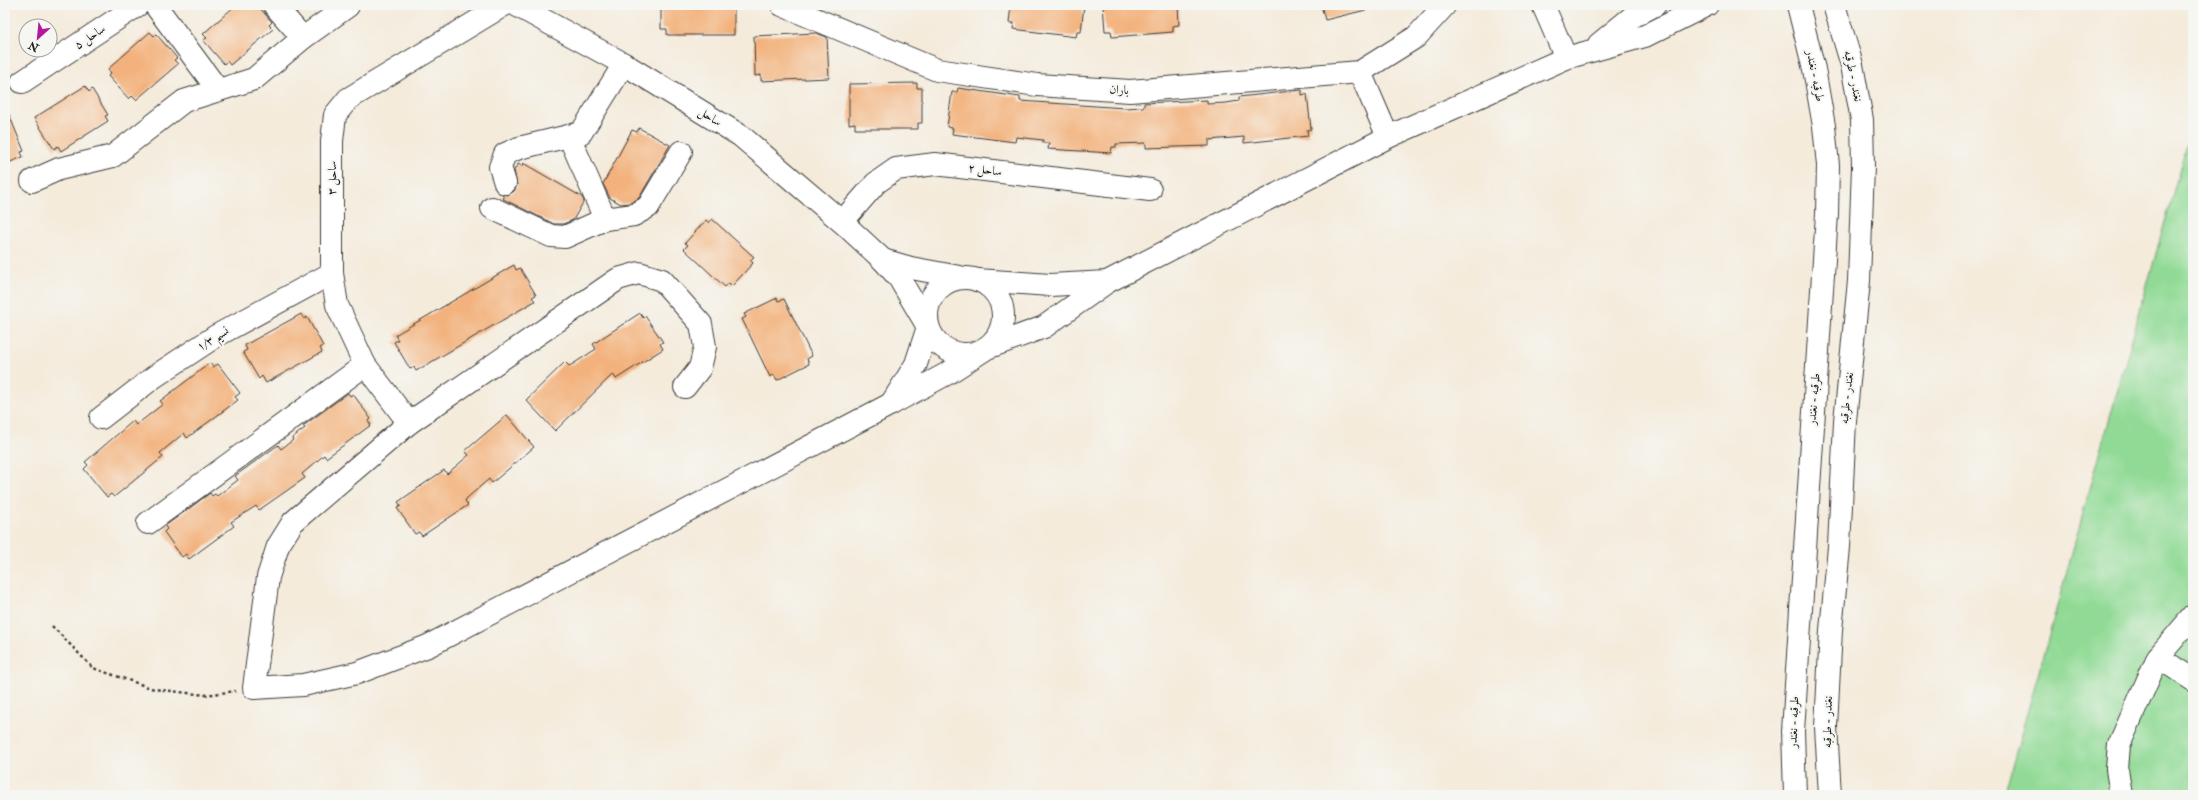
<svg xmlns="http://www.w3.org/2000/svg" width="2198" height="800" viewBox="0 0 2198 800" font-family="'IM FELL Double Pica',Amiri,serif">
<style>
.green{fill:#91da95;stroke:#567b58}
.building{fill:#f3b27d}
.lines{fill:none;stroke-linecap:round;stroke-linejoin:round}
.minor-casing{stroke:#3c3b39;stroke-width:24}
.path{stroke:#3c3b39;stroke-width:2.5;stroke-dasharray:3 3;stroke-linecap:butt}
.minor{stroke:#fff;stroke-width:22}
.labels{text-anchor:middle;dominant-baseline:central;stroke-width:4;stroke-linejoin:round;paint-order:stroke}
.street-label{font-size:12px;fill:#1c1c1c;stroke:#f6f6f2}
</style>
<rect width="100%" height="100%" fill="#f6f6f2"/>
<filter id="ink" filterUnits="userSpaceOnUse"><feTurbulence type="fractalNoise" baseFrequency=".025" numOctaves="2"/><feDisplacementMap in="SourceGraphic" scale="8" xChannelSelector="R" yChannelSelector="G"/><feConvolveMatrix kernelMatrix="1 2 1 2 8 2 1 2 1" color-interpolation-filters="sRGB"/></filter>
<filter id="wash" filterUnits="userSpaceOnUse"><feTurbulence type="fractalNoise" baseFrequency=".012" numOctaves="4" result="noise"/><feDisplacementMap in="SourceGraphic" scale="16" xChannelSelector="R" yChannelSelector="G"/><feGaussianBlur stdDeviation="0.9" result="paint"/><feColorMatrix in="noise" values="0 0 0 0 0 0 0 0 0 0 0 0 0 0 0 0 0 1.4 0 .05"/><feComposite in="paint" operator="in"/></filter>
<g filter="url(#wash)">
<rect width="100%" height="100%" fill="#f4ebdb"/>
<polygon class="green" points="2193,122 2193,795 2004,795"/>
<g id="blocks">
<g class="building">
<polygon points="236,5 257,5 272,22 269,25 273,29 230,65 227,61 224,64 203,40 207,38 203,34"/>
<polygon points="661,5 734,5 734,35 667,35 667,29 661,29"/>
<polygon points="1011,5 1084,5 1081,32 1077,32 1076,37 1013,29 1014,23 1009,23"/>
<polygon points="1103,5 1178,5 1179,25 1173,26 1173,32 1112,37 1111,31 1105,31"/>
<polygon points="1321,5 1365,5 1366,10 1325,20"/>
<polygon points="150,32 154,36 156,34 177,58 174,60 178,64 136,100 132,96 129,99 108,76 111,73 108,69"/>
<polygon points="816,33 827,37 829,78 761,81 761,75 755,76 754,36"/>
<polygon points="917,83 917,88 922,88 922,123 918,123 918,129 855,129 855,123 849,124 849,84"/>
<polygon points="85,86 89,92 92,89 108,115 105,116 108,121 61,151 58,146 54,149 34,118"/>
<polygon points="958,88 1020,97 1020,101 1125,108 1144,107 1144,103 1207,100 1207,104 1226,103 1239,101 1239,97 1302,90 1302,95 1307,94 1311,129 1307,130 1308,136 1244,143 1244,137 1209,140 1209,146 1146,148 1146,143 1116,144 1116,147 1112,147 1111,153 1048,149 1049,143 1043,143 1043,140 1016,137 1015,142 952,134 953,128 947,127 952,92 957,92"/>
<polygon points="5,105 24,151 21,152 23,157 5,164"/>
<polygon points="639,128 670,145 639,198 630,203 621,204 610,198 603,184 632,130 637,132"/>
<polygon points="523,163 582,197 584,201 573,220 563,224 554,224 503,199 504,197 501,194 508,195 514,191 517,185 514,170 518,164 522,166"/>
<polygon points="712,219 754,257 750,260 753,263 732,286 729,283 725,287 684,249 688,245 685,243 706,220 709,223"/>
<polygon points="514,265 516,270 520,268 536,295 532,297 535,301 416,371 414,367 410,369 394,342 398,340 395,335"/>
<polygon points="777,298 778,301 784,299 812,356 807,359 809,364 777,380 774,375 770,377 742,319 746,317 744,314"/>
<polygon points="640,313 643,318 645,316 663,342 660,344 663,349 616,379 613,374 555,431 526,400 565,362 569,366 573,364 596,349 593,344"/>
<polygon points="301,314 304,319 307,317 323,346 320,348 322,352 266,383 262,376 259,379 243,352 247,350 245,345"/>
<polygon points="210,363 213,367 218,364 240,393 235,397 238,400 187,438 184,433 160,453 163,457 114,497 111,494 107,497 84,469 88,465 85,462 133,421 136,425 163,404 160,401"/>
<polygon points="348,393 350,396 353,394 371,419 368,421 371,425 326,458 324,455 302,474 305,478 259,510 256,506 231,522 234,526 189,559 186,554 182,557 164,532 167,529 165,526 210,493 212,496 215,494 217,496 238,480 235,476 278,445 281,449 293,440 292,438 305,428 303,426"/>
<polygon points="507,415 534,447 492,483 489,479 467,498 465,501 468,505 422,536 419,532 415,534 397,508 401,506 398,502 444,470 447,474 469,455 465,451"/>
</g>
</g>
</g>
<g filter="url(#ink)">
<use href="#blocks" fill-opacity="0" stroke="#3c3b39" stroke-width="1"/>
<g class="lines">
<defs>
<g id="minor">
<polyline points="155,5 218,90"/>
<polyline points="274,5 303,38"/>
<polyline points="516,5 624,64 741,136 842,222 883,260"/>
<polyline points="782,5 937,70 1037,85 1130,91 1360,72 1416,37 1445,5"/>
<polyline points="1543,5 1566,58"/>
<polyline points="1599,44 1632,17 1655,5"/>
<polyline points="1360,72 1388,137"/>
<polyline points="22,82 138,5"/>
<polyline points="569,136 605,219"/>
<polyline points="32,181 59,169 113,156 184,101 254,79 303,38 348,6"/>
<polyline points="505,183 500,167 505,154 519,148 581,133 624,64"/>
<polyline points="492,208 551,236 565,237 605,219 634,215 648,207 681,152"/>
<polyline points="842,222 876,183 896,169 935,164 1150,190"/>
<polyline points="965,278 911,268 883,260 899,278 928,327 916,364 891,404 950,372 987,348 1044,327 1107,282 1388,137 1566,58 1645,36 1707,5"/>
<circle cx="965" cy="316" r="38"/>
<polyline points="977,280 1050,285 1107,282"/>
<polyline points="685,387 700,368 705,347 701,324 662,280 639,273 618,279 409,423 293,522 278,546 268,577 254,688 303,685 357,673 428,646 891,404"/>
<polyline points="101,418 154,377 216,336 332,273"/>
<polyline points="409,423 365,365 337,305 332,273 332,141 335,115 348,99 504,5"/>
<polyline points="148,523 365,365"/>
<polyline points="2158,657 2193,680"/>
<polyline points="1795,795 1793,731 1827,214 1828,165 1824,126 1814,69 1798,5"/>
<polyline points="1830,795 1826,727 1831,630 1839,547 1845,421 1859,281 1863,166 1862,120 1852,65 1834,5"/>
<polyline points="2121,795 2117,769 2119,745 2158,657 2193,616"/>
</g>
</defs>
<use href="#minor" class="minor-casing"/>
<polyline class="path" points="52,626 93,668 154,689 205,695 236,691"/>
<use href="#minor" class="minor"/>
</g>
</g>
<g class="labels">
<g class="street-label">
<text transform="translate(90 37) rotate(-34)">ساحل ۵</text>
<text transform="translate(1815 76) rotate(79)">طرقبه - نغندر</text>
<text transform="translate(1853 76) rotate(78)">نغندر - طرقبه</text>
<text transform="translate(1119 90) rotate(3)">باران</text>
<text transform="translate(710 117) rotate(32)">ساحل</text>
<text transform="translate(985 170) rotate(7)">ساحل ۲</text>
<text transform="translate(332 178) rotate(-90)">ساحل ۳</text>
<text transform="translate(213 339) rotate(-31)">نسیم ۱/۳</text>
<text transform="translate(1847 398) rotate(-84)">نغندر - طرقبه</text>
<text transform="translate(1814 399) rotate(-85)">طرقبه - نغندر</text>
<text transform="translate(1794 722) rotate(-88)">طرقبه - نغندر</text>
<text transform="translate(1828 722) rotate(-89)">نغندر - طرقبه</text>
</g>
</g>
<rect width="2198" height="800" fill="none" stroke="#f6f6f2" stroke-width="20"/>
<g transform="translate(38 38) rotate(207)"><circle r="19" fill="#f6f6f2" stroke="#9f9f9c"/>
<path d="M0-3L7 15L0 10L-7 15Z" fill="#b5179e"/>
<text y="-6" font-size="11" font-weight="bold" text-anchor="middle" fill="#1c1c1c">N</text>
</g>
</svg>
